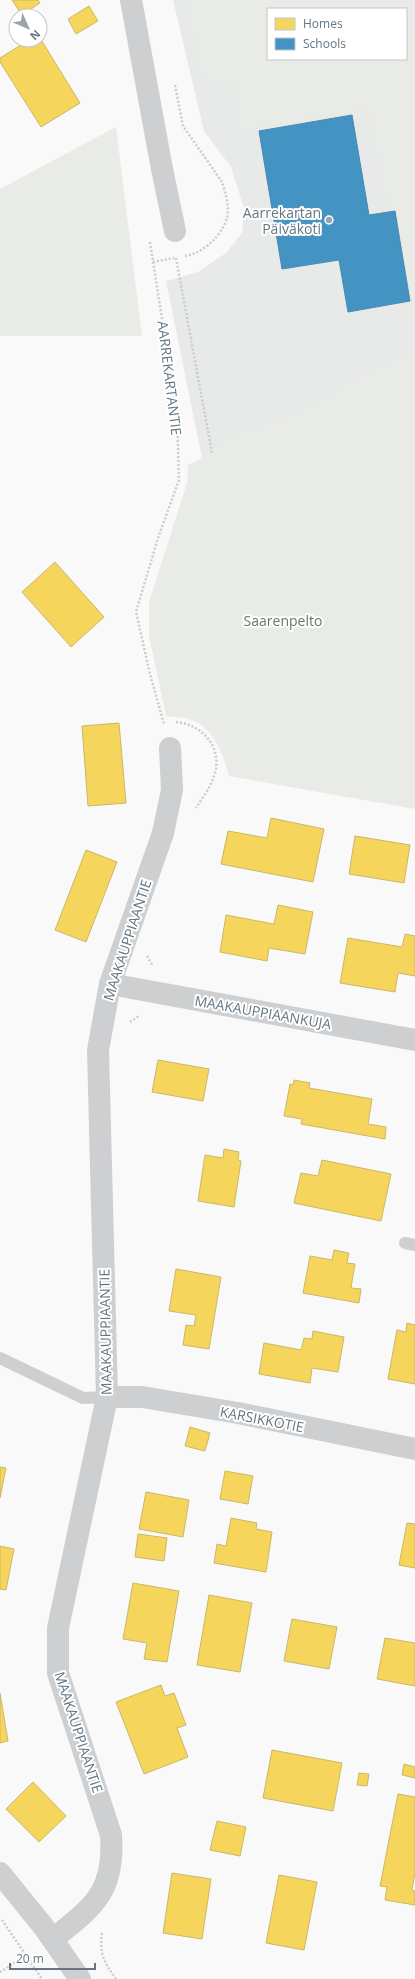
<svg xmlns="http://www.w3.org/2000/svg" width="415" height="1979" viewBox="0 0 415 1979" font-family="'Open Sans',sans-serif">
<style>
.built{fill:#e8e9e9;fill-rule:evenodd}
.green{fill:#e8ebe6}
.homes{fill:#f6d55c;stroke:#cab868}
.schools{fill:#4393c3;stroke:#4d8ab0}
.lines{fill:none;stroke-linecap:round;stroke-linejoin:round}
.path{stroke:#cbcccd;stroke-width:2.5;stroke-dasharray:2 2;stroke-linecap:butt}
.service{stroke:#cecfd0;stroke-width:12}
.minor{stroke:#cecfd0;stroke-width:22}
.tertiary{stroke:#cecfd0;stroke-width:22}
.poi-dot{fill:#99a4ac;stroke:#fff;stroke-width:1.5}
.labels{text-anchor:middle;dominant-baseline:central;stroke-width:4;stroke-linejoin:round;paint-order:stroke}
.poi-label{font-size:14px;fill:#657683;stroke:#fff;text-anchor:end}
.street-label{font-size:14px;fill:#657683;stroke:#fff}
.park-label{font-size:14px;fill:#687a64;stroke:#fff}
</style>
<rect width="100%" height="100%" fill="#f9f9f9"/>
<path class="built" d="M173,0H415V351L290,418L223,440L212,453L202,458L166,281L198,272L226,253L242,233L244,208L231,167L204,131ZM268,9H406V59H268Z"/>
<g class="green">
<polygon points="186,0 396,0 400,9 268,9 268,59 406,59 406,20 415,38 415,326 412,328 368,109 240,131 232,83 203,86"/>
<polygon points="116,127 142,336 0,336 0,189"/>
<path d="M415,351V809L229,776C223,753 212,722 184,718C178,717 172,717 166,716L149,636V602L187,483L188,465L212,453L223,440L290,418Z"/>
</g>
<g class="homes">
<polygon points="12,0 38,0 40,3 22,15"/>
<polygon points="89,6 98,21 76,34 68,19"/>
<polygon points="40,38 80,103 41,127 0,62 0,58 29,40 40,40"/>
<polygon points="55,562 104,617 71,647 22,592"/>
<polygon points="119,723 126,803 88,806 82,726"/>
<polygon points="271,818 324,829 313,882 221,864 228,831 267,838"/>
<polygon points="355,836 410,845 404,883 349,874"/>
<polygon points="86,850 117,862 86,942 55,930"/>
<polygon points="278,905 313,912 305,954 269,948 267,961 220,952 226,915 274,924"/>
<polygon points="405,934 415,936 415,976 398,973 395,992 340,983 348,938 402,947"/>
<polygon points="158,1060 209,1069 203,1101 152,1092"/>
<polygon points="294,1080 310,1083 309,1088 372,1099 368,1124 386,1127 385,1139 301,1124 302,1119 284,1116 290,1084 293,1085"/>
<polygon points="224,1149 239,1152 238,1160 241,1161 234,1207 198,1201 205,1155 223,1158"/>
<polygon points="322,1160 391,1174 381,1221 294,1203 301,1173 318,1176"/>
<polygon points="334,1250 349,1253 347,1263 355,1264 351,1288 361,1289 359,1303 303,1293 310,1256 332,1260"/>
<polygon points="176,1269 221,1277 209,1349 183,1345 186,1325 194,1326 196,1315 169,1311"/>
<polygon points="407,1323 415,1325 415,1384 388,1379 397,1330 406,1332"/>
<polygon points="313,1331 344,1337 338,1372 312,1368 310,1383 259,1374 264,1343 301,1350 304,1338 312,1339"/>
<polygon points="190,1427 210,1433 205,1451 185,1446"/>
<polygon points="0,1467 6,1468 0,1498"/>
<polygon points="225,1471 253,1476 248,1504 220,1499"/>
<polygon points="146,1492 189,1500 183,1537 139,1529"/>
<polygon points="231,1518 257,1523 256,1529 272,1532 266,1572 214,1563 217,1544 226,1546"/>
<polygon points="407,1523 415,1524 415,1568 399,1565"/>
<polygon points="138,1534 167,1538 164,1561 135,1557"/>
<polygon points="0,1546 14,1549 6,1590 0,1589"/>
<polygon points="133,1583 179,1591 167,1662 144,1659 147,1643 123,1639"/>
<polygon points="209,1595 252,1603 240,1672 197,1665"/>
<polygon points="292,1619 337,1627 329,1669 284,1661"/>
<polygon points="385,1638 415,1643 415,1686 377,1679"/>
<polygon points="161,1685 165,1696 174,1693 186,1725 177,1728 188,1757 144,1774 116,1702"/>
<polygon points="0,1693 8,1741 0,1743"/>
<polygon points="272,1750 342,1763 333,1811 263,1798"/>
<polygon points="404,1764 415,1767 415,1778 402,1775"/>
<polygon points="359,1773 369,1774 367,1786 357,1785"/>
<polygon points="33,1782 66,1816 39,1842 6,1809"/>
<polygon points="398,1794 415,1797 415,1873 412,1890 415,1891 415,1905 385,1900 387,1887 380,1886"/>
<polygon points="217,1821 246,1827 240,1856 210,1850"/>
<polygon points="172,1873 211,1879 202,1939 163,1933"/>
<polygon points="279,1875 317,1882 304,1950 266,1943"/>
</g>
<polygon class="schools" points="352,115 369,215 395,211 410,301 348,312 339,260 282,269 259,131"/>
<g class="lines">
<g class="path">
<path d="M175,85L183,126L222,182C225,191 230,208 227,218C221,237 203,253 185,256"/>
<polyline points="150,242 177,415 179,480 158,538 136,612 150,674 164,724"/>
<polyline points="176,258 212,453"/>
<polyline points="153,262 174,258"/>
<path d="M176,722C202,724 224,748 214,776C211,787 202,798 196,808"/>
<polyline points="147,956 153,966"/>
<polyline points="130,1022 139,1016"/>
<polyline points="2,1920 42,1979"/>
<path d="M102,1933C99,1954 104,1962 116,1979"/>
<polyline points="0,1972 26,1956"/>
</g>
<g class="service">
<polyline points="405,1243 415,1245"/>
<polyline points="0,1358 83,1398 107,1397"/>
</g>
<g class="minor">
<polyline points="131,0 162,169 175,231"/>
<polyline points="110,984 415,1040"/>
<polyline points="107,1397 142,1397 238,1413 415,1449"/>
<path d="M53,1939C94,1906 115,1892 111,1835L58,1673V1628L107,1397L98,1050L110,984L163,833L172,790L170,748"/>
</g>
<polyline class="tertiary" points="0,1873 43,1926 80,1979"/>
</g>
<circle class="poi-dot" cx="329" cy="220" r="4"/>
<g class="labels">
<g class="poi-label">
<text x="321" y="212">Aarrekartan<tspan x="321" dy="16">Päiväkoti</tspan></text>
</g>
<g class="street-label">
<text transform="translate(170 378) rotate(83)">AARREKARTANTIE</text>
<text transform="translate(127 940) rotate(-72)">MAAKAUPPIAANTIE</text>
<text transform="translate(263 1012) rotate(10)">MAAKAUPPIAANKUJA</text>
<text transform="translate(105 1332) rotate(-91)">MAAKAUPPIAANTIE</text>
<text transform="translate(262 1419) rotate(11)">KARSIKKOTIE</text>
<text transform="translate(79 1732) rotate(72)">MAAKAUPPIAANTIE</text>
</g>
<g class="park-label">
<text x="283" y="620">Saarenpelto</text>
</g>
</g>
<rect x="267" y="8" width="140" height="52" fill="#ffffff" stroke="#c1c8cd"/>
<rect x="275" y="18" width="20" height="12" fill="#f6d55c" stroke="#c1c8cd"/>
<text x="303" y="28" font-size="12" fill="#657683">Homes</text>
<rect x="275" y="38" width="20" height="12" fill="#4393c3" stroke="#c1c8cd"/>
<text x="303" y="48" font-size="12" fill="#657683">Schools</text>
<g transform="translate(28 28) rotate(135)"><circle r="19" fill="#ffffff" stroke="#c1c8cd"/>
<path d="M0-3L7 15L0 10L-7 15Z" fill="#99a4ac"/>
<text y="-6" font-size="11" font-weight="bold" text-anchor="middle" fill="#657683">N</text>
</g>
<path d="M10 1963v6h85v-6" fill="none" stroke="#657683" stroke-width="2"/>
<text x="16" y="1963" font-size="12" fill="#657683" stroke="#ffffff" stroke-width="3" paint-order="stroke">20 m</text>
</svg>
